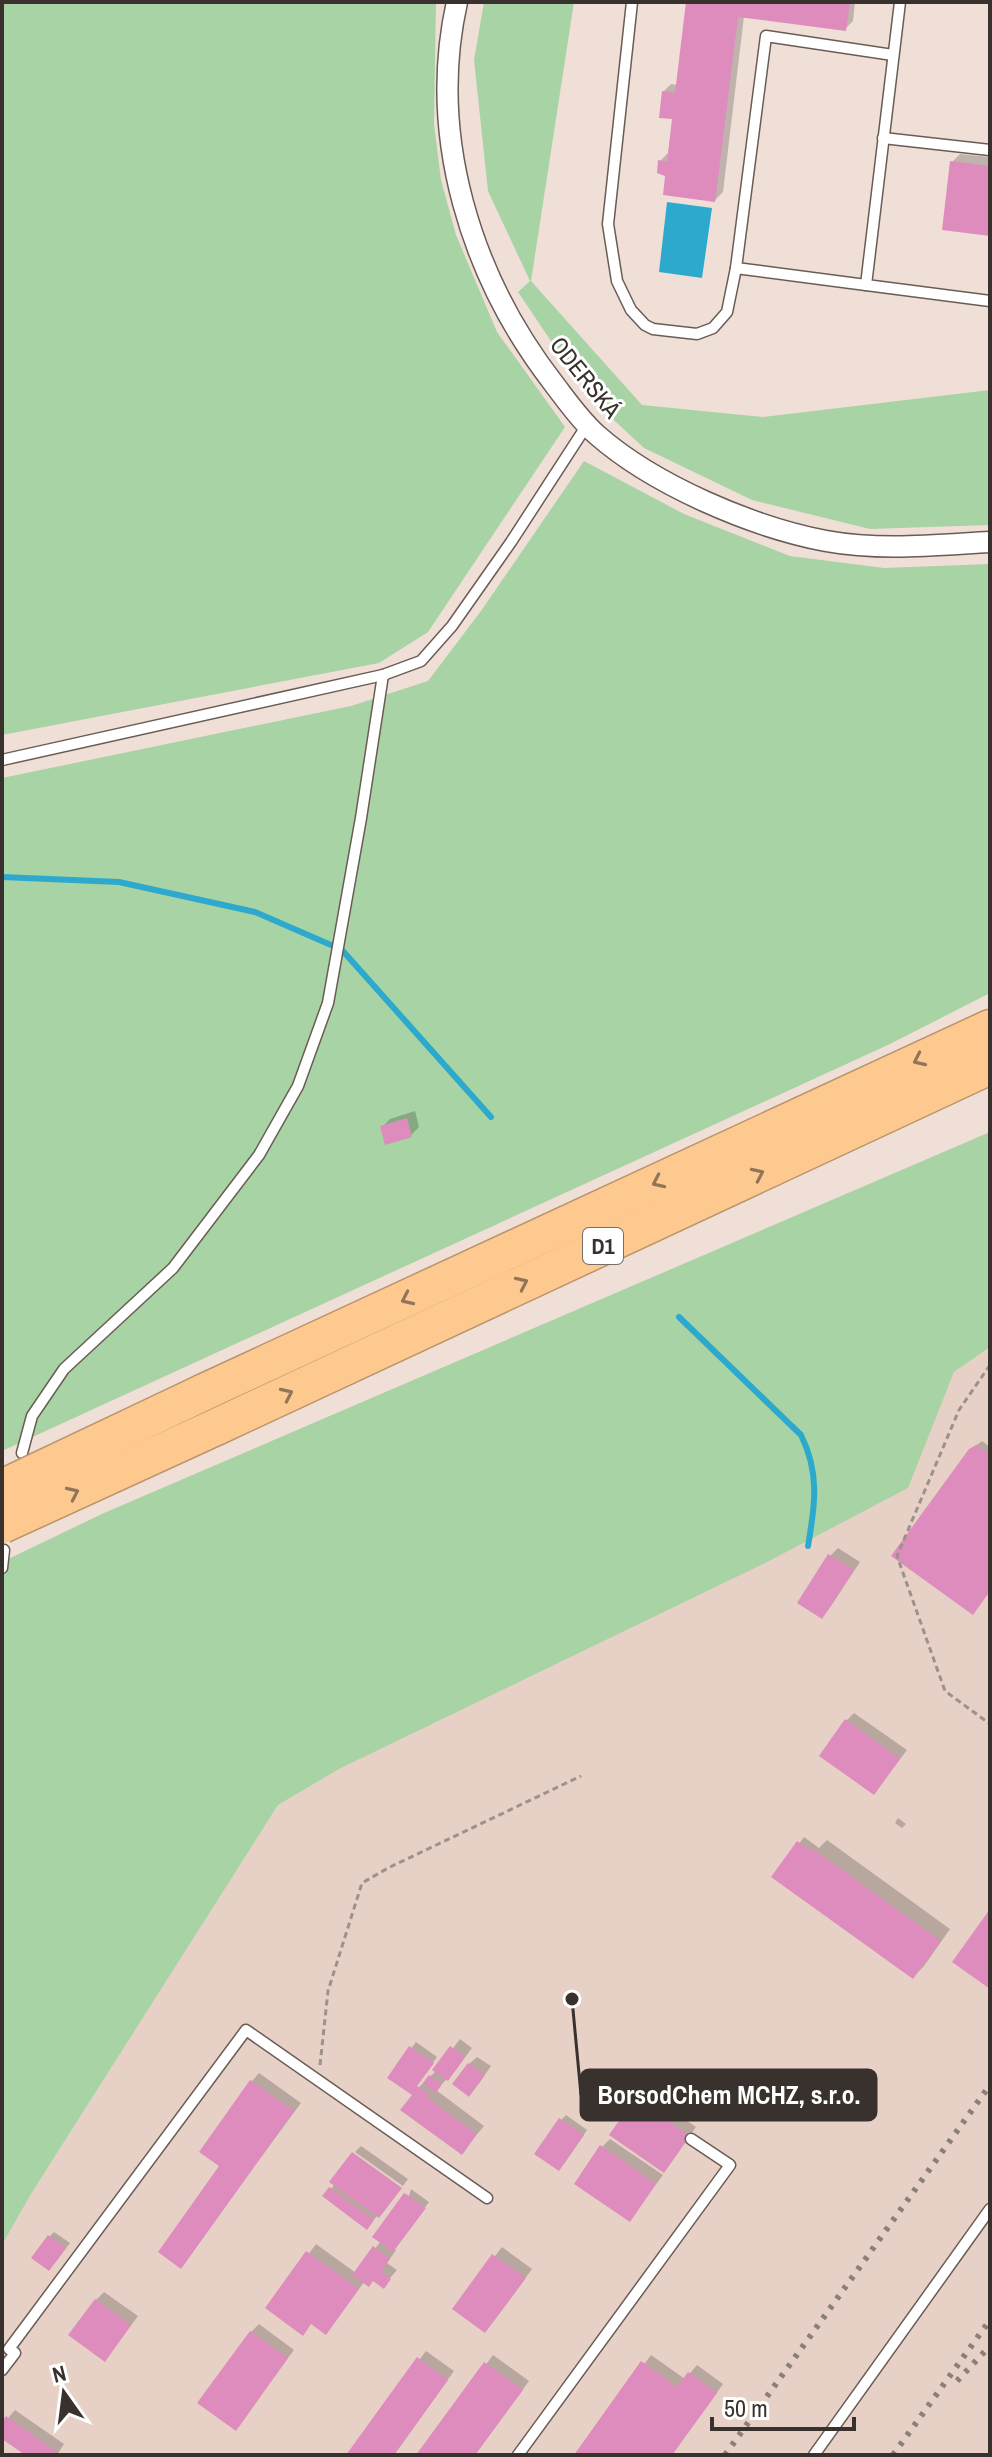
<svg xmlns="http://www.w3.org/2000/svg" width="992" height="2457" viewBox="0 0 992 2457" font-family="'Archivo Narrow',sans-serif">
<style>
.industrial{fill:#e7d1c6}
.green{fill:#a8d3a4}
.water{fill:#2da9ce}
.shadow{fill:#0003}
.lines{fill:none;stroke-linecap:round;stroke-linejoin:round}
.stream{stroke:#2da9ce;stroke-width:6}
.building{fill:#de8cbd}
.lane-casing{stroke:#6a5c55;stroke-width:13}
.street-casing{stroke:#6a5c55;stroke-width:23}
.highway-casing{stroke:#b9946c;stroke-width:39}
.path{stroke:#9e918b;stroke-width:3;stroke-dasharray:6 4;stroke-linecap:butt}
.lane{stroke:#fff;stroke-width:10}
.street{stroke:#fff;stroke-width:20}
.highway{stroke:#fec98e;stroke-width:36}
.rail{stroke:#8a7f79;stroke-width:6;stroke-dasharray:4 8;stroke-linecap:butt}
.highway-bridge-casing{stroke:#b9946c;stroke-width:39;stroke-linecap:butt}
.highway-bridge{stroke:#fec98e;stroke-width:36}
.oneway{stroke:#917559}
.labels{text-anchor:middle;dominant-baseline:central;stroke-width:6;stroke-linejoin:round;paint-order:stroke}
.shield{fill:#fff;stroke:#746f6d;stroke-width:2}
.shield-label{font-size:22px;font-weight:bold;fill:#38312e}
.street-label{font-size:24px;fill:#38312e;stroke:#fff}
.leader{fill:none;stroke:#38312e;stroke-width:3}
.callout-dot{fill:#38312e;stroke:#fff;stroke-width:3}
.callout{fill:#38312e;stroke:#38312e;stroke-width:3}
.callout-label{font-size:26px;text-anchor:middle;font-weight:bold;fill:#fff}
</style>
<rect width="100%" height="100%" fill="#f0dfd7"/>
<polygon class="industrial" points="990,1347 990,2455 2,2455 2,2245 31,2194 278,1805 339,1769 907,1488 954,1372"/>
<g class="green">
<polygon points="2,2 436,2 434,124 441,180 456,235 497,332 565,427 428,632 379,663 2,735"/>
<polygon points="484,2 574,2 531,281 642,405 763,417 990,390 990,525 870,529 752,500 644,448 588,396 518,292 530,281 488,191 474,60"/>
<polygon points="584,461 684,514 790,556 884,568 990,564 990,993 890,1044 2,1451 2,778 351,706 428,681 481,611"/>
<polygon points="990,1132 990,1347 954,1372 908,1488 767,1562 339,1769 278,1805 31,2194 2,2245 2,1562 104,1513"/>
</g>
<polygon class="water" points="667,202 712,208 702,278 659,272"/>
<g class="shadow">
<polygon points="688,2 855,2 853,21 845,29 744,16 723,192 715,200 667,175 660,161 668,153 674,118 663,92 671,84 678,85"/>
<polygon points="960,154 990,157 990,234 952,162"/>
<polygon points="415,1111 419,1127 411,1135 382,1127 390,1119"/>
<polygon points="982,1441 990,1447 990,1590 970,1450"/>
<polygon points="838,1548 860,1562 829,1609 822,1617 830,1556"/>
<polygon points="854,1713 907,1750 874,1793 846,1721"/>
<polygon points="898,1818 906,1824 902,1828 895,1823"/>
<polygon points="804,1837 819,1848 827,1840 950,1929 924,1966 913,1977 774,1877"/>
<polygon points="460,2039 472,2048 455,2071 436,2090 484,2126 462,2152 419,2087 436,2071"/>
<polygon points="416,2042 437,2057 416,2087 390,2077"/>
<polygon points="477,2057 491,2066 477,2086 469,2064"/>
<polygon points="259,2073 301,2103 181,2266 252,2081"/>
<polygon points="644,2091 696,2127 664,2170 636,2099"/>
<polygon points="566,2115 587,2130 564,2164 561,2120"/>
<polygon points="610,2139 663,2175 630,2219 602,2147"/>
<polygon points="361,2146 408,2179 403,2186 355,2152"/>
<polygon points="335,2184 378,2215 372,2222 325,2196"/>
<polygon points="411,2189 429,2202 394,2249 396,2250 387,2263 397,2270 383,2286 374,2279 365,2281 326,2332 312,2322 302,2333 268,2308 316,2244 356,2273 381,2241 375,2237 406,2194 409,2196"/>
<polygon points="54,2232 70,2243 54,2264 50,2236"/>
<polygon points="502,2247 532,2269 493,2322 455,2308"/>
<polygon points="104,2292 138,2316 112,2351 96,2300"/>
<polygon points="259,2324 294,2350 236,2428 251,2332"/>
<polygon points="426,2351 454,2371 394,2455 349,2455"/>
<polygon points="493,2355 529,2381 475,2455 419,2455"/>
<polygon points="651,2355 685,2379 697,2365 723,2384 672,2455 577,2455"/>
<polygon points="15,2410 64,2444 57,2455 28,2455 2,2436 2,2425"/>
</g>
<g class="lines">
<g class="stream">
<polyline points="2,877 119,882 255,912 331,945"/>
<polyline points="342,950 491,1117"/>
<path d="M679,1317L801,1435C820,1473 815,1506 808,1546"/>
</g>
</g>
<g class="building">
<polygon points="686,2 850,2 846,31 738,17 715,202 663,195 665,176 657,173 658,160 667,162 672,119 659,118 662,91 675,93"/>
<polygon points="950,161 990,166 990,236 942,230"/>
<polygon points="407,1118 412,1137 385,1145 380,1126"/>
<polygon points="976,1445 990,1455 990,1591 973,1615 891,1556 969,1449"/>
<polygon points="828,1554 854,1570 822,1619 797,1603"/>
<polygon points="845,1719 900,1759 874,1795 819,1756"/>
<polygon points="797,1841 812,1851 813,1849 941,1941 913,1979 771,1877"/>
<polygon points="990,1909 990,1989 952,1962"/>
<polygon points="409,2046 434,2063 417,2086 428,2093 426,2096 441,2108 477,2134 462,2155 400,2110 412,2095 387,2078"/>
<polygon points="450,2046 465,2057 448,2081 432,2070"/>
<polygon points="468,2063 485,2075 469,2097 452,2084"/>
<polygon points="429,2075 442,2084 436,2093 423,2083"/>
<polygon points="250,2080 294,2111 181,2269 158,2252 219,2166 199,2152"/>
<polygon points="635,2098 690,2136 664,2173 609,2135"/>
<polygon points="559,2118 584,2135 559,2171 534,2154"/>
<polygon points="600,2145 656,2184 630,2222 574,2184"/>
<polygon points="352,2152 402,2188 379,2218 329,2182"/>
<polygon points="329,2187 374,2220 367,2230 322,2196"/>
<polygon points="404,2193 426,2208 393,2252 372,2237"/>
<polygon points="48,2235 66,2248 49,2271 31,2258"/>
<polygon points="373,2246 390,2259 381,2271 391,2279 384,2289 373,2281 369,2287 352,2275"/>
<polygon points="306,2251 359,2289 326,2335 311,2324 303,2336 265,2308"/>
<polygon points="492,2254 526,2278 485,2333 452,2309"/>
<polygon points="95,2299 131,2325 105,2362 68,2335"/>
<polygon points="250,2331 288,2358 236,2431 197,2403"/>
<polygon points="417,2357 448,2380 394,2455 346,2455"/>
<polygon points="641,2361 677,2387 688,2372 717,2393 672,2455 574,2455"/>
<polygon points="484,2362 523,2390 475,2455 416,2455"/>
<polygon points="6,2416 58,2453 56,2455 25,2455 2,2439 2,2422"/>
</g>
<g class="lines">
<defs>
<g id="lane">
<polyline points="632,2 608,224 617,281 631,310 645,325 653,329 697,334 713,328 727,312 736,268 866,285"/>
<polyline points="900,2 866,285 990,301"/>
<polyline points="883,138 990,150"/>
<polyline points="736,268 766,36 893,55"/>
<polyline points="2,760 383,675 421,661 452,626 511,542 587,425"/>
<polyline points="22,1453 32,1416 64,1369 173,1268 259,1155 298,1086 328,1003 361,818 383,675"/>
<polyline points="2,1568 4,1550"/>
<polyline points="2,2370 15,2353 9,2349 246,2030 487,2198"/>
<polyline points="518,2455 730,2165 691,2139"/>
<polyline points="814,2455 990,2209"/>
</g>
<path id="street" d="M457,2C427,136 471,277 554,384C567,401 580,420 597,435C654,485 752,527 826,541C881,551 936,545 990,542"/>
<g id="highway">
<polyline points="202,1393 990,1028"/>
<polyline points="216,1427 990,1066"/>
</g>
</defs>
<use href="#lane" class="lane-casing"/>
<use href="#street" class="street-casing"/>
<use href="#highway" class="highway-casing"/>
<g class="path">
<polyline points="990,1365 959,1410 897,1556 945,1691 990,1724"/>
<polyline points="320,2065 328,1991 362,1883 388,1868 581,1776"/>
</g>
<use href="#lane" class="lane"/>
<use href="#street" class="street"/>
<use href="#highway" class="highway"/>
<g class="rail">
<polyline points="957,2381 990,2346"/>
<polyline points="725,2455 990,2085"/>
<polyline points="893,2455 990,2320"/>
</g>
<defs>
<g id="highway-bridge">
<polyline points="2,1488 202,1393"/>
<polyline points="2,1525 216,1427"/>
</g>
</defs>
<use href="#highway-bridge" class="highway-bridge-casing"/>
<use href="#highway-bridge" class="highway-bridge"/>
</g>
<defs><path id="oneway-chevron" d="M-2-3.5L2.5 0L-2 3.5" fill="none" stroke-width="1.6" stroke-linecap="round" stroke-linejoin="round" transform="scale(2)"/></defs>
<g class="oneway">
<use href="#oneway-chevron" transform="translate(919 1060) rotate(155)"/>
<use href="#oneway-chevron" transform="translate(758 1174) rotate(-25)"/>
<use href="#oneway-chevron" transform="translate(658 1182) rotate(155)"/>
<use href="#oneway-chevron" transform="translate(522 1283) rotate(-25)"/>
<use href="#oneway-chevron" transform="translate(407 1299) rotate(155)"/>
<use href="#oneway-chevron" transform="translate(287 1394) rotate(-25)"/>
<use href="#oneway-chevron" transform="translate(73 1493) rotate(-25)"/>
</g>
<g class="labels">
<rect class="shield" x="583" y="1228" width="40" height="36" rx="6"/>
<g class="shield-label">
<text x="603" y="1246">D1</text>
</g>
<g class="street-label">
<text transform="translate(586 377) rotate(51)">ODERSKÁ</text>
</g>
</g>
<path class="leader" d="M572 1999L581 2095"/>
<circle class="callout-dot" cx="572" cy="1999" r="8"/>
<rect class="callout" x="581" y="2070" width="295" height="50" rx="8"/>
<g class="callout-label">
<text x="729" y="2104">BorsodChem MCHZ, s.r.o.</text>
</g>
<rect width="992" height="2457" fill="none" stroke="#38312e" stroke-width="8"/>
<g transform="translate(64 2393) rotate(346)" stroke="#ffffff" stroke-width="6" paint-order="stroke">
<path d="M0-6L14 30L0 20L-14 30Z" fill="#38312e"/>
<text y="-12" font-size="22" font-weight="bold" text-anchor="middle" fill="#38312e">N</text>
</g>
<path d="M712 2417v12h142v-12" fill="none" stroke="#38312e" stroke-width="4"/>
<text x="724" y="2417" font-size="24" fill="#38312e" stroke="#ffffff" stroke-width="6" paint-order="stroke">50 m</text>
</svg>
